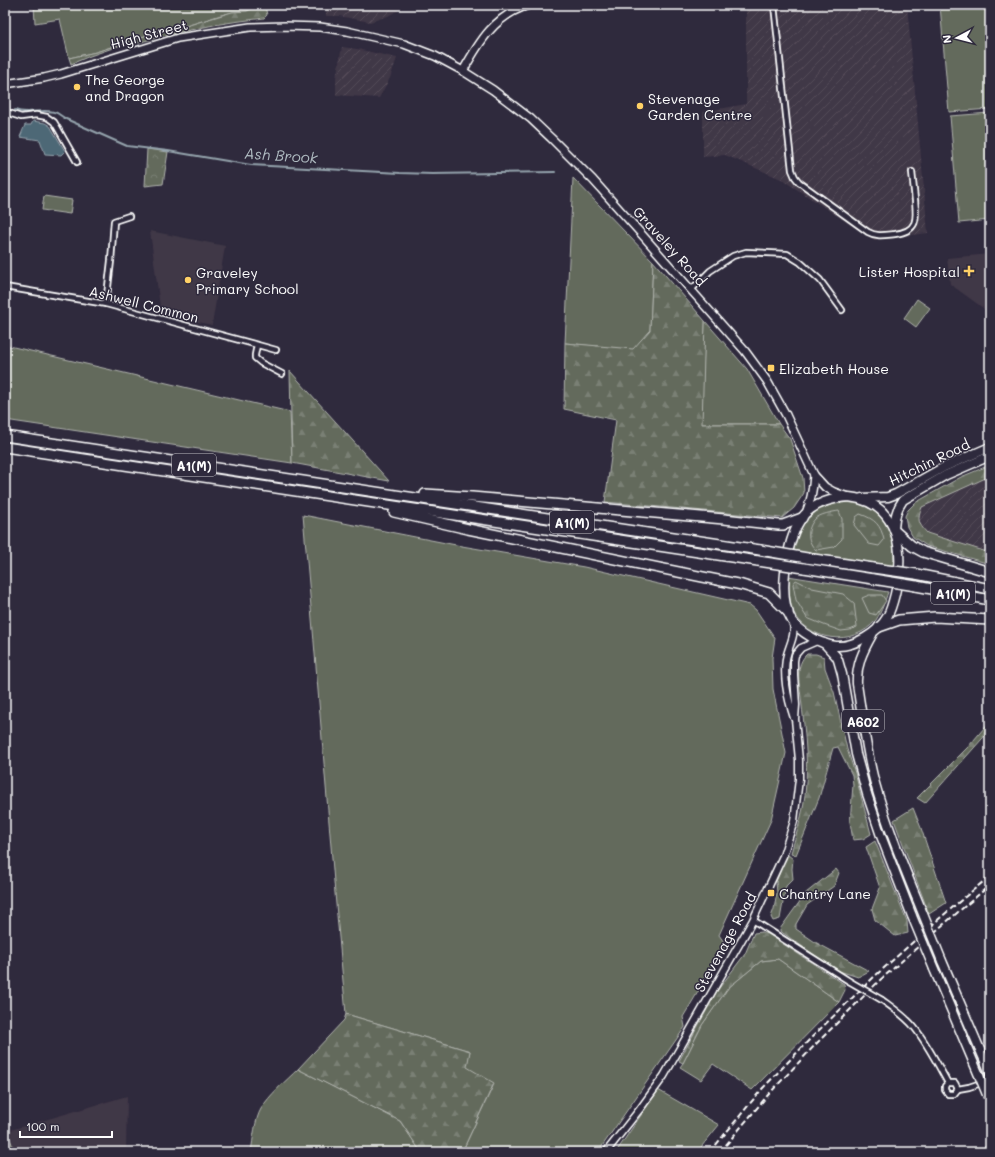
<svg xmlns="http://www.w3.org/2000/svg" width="995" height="1157" viewBox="0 0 995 1157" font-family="Mali,sans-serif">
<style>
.built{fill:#413747}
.industrial{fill:url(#industrial-furrows)}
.green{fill:#636a5c;stroke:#b1b4ae}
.forest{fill:url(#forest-firs);stroke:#b1b4ae}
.park{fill:url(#park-crowns);stroke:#b1b4ae}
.water{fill:#4e6776;stroke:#95a4ad}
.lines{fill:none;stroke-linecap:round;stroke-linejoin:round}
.stream{stroke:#95a4ad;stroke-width:2}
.minor-casing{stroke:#fff;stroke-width:8}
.tertiary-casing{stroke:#fff;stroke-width:9}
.secondary-casing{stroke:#fff;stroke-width:10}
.primary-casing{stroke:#fff;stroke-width:11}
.motorway-casing{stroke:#fff;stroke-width:12}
.minor{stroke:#2f2a3d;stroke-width:4.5}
.tertiary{stroke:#2f2a3d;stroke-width:6}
.secondary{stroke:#2f2a3d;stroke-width:7}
.primary{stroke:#2f2a3d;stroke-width:8}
.motorway{stroke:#2f2a3d;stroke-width:9}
.rail{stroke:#fff;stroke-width:2;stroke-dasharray:6 3;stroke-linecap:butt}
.minor-bridge-casing{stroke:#fff;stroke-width:8;stroke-linecap:butt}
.primary-bridge-casing{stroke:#fff;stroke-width:11;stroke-linecap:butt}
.motorway-bridge-casing{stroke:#fff;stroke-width:12;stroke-linecap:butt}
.minor-bridge{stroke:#2f2a3d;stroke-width:4.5}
.primary-bridge{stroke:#2f2a3d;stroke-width:8}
.motorway-bridge{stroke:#2f2a3d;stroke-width:9}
.poi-dot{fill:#ffd166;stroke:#2f2a3d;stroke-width:1.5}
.labels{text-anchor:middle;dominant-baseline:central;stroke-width:3;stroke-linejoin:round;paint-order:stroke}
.shield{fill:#2f2a3d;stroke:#c1bfc5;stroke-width:1}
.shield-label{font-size:13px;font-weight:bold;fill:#fff}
.street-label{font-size:14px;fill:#fff;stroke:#2f2a3d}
.poi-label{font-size:14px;fill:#fff;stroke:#2f2a3d;text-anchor:start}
.water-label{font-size:15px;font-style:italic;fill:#afbbc1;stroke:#2f2a3d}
</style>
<defs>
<pattern id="industrial-furrows" width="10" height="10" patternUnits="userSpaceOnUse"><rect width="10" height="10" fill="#413747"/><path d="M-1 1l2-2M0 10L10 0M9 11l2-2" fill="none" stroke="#544b59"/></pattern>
<pattern id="forest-firs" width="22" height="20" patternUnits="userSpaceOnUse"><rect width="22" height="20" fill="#636a5c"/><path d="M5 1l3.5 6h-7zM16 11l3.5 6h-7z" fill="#7a8074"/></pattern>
<pattern id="park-crowns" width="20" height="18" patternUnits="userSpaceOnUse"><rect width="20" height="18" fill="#636a5c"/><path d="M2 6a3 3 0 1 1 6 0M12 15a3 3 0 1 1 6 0" fill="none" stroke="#7a8074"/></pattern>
</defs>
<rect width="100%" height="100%" fill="#2f2a3d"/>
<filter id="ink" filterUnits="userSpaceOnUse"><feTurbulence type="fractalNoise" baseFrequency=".025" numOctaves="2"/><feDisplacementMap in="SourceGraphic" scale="8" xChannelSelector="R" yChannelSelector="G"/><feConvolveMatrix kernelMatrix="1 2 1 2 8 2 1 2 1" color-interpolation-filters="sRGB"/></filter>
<g filter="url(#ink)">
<g class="built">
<polygon points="150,231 225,246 212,325 161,314"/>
<polygon points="990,254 990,313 950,284 947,258"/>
<polygon points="127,1096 126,1152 15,1152 7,1131"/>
</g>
<g class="industrial">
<polygon points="326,5 393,5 400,9 388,16 370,22 339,16 326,16"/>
<polygon points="746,5 907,5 928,233 874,240 781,179 725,155 703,157 703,112 746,104"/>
<polygon points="342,47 357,49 397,58 390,78 379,98 336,95 336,78"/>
<polygon points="990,476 990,553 927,533 920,525 918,516 922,507"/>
</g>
<g class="green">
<polygon points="34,5 254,5 255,7 247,11 233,12 221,15 186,26 157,32 96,52 69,58 60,19 35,23"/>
<polygon points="940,5 990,5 990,109 949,112"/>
<polygon points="990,113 990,220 959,223 950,116"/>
<polygon points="573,178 653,261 650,330 633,350 565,343"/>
<polygon points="44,196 72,200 70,214 42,210"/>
<polygon points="917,299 930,308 916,327 904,318"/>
<polygon points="705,321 747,369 779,424 701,424"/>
<polygon points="5,345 290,412 292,463 5,420"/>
<path d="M841,502C880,502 898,530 893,566L792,551C801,523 810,506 841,502Z"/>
<path d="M303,515L456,545L584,567L750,605L756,610L775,638L772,658L773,689L786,753L771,820L719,935L726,945L683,1017L685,1027L598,1152H462L494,1084L466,1067L470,1051L346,1014C330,848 318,681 303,515Z"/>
<path d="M788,576L888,592C885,601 882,611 876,620C853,648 807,642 792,609C787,598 788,588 788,576Z"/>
<polygon points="778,959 839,1002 752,1090 713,1064 701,1080 680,1067 683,1063 702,1025 728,988 761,961"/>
<path d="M298,1069L400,1121L421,1152H251C253,1140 255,1119 261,1109C269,1095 286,1081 298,1069Z"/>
<polygon points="658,1090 719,1125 697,1152 616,1152"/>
<polygon points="5,1128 7,1131 15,1152 5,1152"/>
</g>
<g class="forest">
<polygon points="265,6 267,15 264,18 233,22 214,25 166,35 130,45 124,44 90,56 71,64 69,58 96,52 157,32 186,26 232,12 247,11 253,8"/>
<polygon points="653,261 705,321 702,424 779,424 790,439 803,478 804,493 794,508 782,518 605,502 616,420 564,409 565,343 633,349 650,330"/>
<polygon points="290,371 389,481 292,463"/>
<path d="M990,465V476L922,507C917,520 918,523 927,533L990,553V564L927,546L913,537L907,527L905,516L908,510L915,503L961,477Z"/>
<path d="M839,511L842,519V539L834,547L816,550C807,542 806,529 815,519C820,514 832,512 839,511Z"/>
<path d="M860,514C875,519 881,525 884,540L879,546L869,544L854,525L856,517Z"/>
<polygon points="796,580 812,588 843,594 854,603 857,627 850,630 841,631 824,625 807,618 796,600 793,584"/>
<polygon points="869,595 882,595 886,601 876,615 869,613 862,598"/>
<path d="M807,654H816L824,657L825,668L834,692L847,749L855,773L871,834L863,839L853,840L850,822L853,785L852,775L838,747L833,748L819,798L796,855L791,853C795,838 800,823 803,808C810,772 805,733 801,697C799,682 795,665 807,654Z"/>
<polygon points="990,721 990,730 925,803 917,798 968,747"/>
<polygon points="913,808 921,828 946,903 929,914 894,820"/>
<polygon points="875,841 907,921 908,933 895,936 875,920 872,909 880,888 866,847"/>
<polygon points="787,854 793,859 792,869 793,879 786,886 780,919 773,921 771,917 774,909 777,893 776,882"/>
<polygon points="836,869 839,873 834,886 807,905 796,924 796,929 815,942 869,971 858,977 836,970 780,931 780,929 806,893"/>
<polygon points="762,932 768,934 844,984 845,990 839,1002 778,959 761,961 728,988 702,1025 683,1063 679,1061 717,991 745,954 754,933"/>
<polygon points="346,1014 470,1051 467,1067 494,1083 462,1152 421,1152 400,1121 298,1069 344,1020"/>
</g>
<polygon class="park" points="147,149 168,152 163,184 145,186"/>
<polygon class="water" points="33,121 45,123 50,126 65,151 61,155 45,154 40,140 20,137 25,125 31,125"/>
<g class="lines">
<path class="stream" d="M15,110C28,116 43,107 57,113C60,115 63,117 66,119L127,146L168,151L251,165L400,173L432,174L555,172"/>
<defs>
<g id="minor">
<path d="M774,5L792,170L795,177L799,182L868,232C877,237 885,235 895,234C918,231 917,219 915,200C914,191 913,181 912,172"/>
<polyline points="5,97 6,112 5,120"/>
<polyline points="6,112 21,117 36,115 47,117 54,122 57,127 77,162"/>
<polyline points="5,287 106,304 276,350"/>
<polyline points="691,290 710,271 733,256 746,252 787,254 800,262 820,280 842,310"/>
<polyline points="106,304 111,261 114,221 129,216"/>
<polyline points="257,345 255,355 255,358 261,363 282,374"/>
<polyline points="753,920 849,981"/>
<path d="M882,1000C893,1008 905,1016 914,1027C927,1043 938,1065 948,1083"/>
<polyline points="948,1083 945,1086 945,1090 948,1094 954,1094 958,1089"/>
<polyline points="948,1083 955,1083 958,1089"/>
<polyline points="958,1089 969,1087 990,1080"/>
</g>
<g id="tertiary">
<path d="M793,623C796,636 788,647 786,659C783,678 788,700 794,718"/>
<polyline points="606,1152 640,1109 664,1076 753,920 783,856 794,821 799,779 799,760 795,719 796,705 794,675 794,661 795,655 801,648 817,641"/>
</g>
<g id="secondary">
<path d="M463,71C479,42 495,15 529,5"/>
<polyline points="5,84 44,78 61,74 178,38 250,27 285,26 320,27 347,31 404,44 435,56 463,71 493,90 531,119 551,138 593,180 645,238 745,351 767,381 786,415 814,475 825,487 834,492 848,497"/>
<path d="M806,513C811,501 813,489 814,475"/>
</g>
<g id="primary">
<path d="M849,497C900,503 905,553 895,594C893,602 891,610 887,617C878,633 854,647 836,646C827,645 819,642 811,637C804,633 797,628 792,621C781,603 784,573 788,553C791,539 795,525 805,514C817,502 832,498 849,497Z"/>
<polyline points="862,498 888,497 896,494 944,467 990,447"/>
<path d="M894,529C895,517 896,510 903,500L946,475L990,456"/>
<path d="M872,635C863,651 856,665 857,684C862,716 866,749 874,780C886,824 904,867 921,909"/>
<polyline points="824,643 836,656 838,660 842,674 856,754 867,794 881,836 912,916"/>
<polyline points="942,961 990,1073"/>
<polyline points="934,969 978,1073"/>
</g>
<g id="motorway">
<polyline points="5,436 760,550"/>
<polyline points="5,447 758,561"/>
<polyline points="425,494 472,497 724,519 779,525 783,525 802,518"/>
<polyline points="394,512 468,529 742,585 769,593 788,612"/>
<polyline points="895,531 912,546 923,552 990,572"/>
<polyline points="807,558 873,568"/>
<polyline points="804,568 873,579"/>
<polyline points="916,574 990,589"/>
<polyline points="916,586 990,600"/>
<polyline points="879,627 899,620 935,617 990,620"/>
</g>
</defs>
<use href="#minor" class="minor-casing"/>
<use href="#tertiary" class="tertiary-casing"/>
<use href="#secondary" class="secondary-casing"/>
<use href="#primary" class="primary-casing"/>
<use href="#motorway" class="motorway-casing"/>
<use href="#minor" class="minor"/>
<use href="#tertiary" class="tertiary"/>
<use href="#secondary" class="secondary"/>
<use href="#primary" class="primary"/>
<use href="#motorway" class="motorway"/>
<g class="rail">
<polyline points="710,1152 762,1089 812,1037 875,976 940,918 990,876"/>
<polyline points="720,1152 768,1095 817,1043 879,981 944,924 990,885"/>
</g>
<defs>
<polyline id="minor-bridge" points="849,981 882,1000"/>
<g id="primary-bridge">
<polyline points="921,909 942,961"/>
<polyline points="912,916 934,969"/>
<polyline points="978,1073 988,1097"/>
</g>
<g id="motorway-bridge">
<polyline points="760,550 807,558"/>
<polyline points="758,561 804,568"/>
<polyline points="873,568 916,574"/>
<polyline points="873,579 916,586"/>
</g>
</defs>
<use href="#minor-bridge" class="minor-bridge-casing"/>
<use href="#primary-bridge" class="primary-bridge-casing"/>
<use href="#motorway-bridge" class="motorway-bridge-casing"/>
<use href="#minor-bridge" class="minor-bridge"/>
<use href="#primary-bridge" class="primary-bridge"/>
<use href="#motorway-bridge" class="motorway-bridge"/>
</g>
</g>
<g class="poi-dot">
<circle cx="77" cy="87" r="4"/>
<circle cx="640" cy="106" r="4"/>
<path d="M967 265h4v4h4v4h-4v4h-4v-4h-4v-4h4z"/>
<circle cx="188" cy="280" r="4"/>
<rect x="767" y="364" width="8" height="8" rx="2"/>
<rect x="767" y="889" width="8" height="8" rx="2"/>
</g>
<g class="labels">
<g class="shield">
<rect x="172" y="454" width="44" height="22" rx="3"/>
<rect x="550" y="511" width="44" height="22" rx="3"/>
<rect x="931" y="582" width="44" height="22" rx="3"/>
<rect x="842" y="710" width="42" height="22" rx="3"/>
</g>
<g class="shield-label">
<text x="194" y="465">A1(M)</text>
<text x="572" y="522">A1(M)</text>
<text x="953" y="593">A1(M)</text>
<text x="863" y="721">A602</text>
</g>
<g class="street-label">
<text transform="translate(149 34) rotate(-15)">High Street</text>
<text transform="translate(670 246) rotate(48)">Graveley Road</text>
<text transform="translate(144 304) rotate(14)">Ashwell Common</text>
<text transform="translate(929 462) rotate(-26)">Hitchin Road</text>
<text transform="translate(725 942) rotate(-61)">Stevenage Road</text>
</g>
<g class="poi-label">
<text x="85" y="79">The George<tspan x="85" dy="16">and Dragon</tspan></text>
<text x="648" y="98">Stevenage<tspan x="648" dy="16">Garden Centre</tspan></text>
<text x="960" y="271" text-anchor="end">Lister Hospital</text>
<text x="196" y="272">Graveley<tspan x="196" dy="16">Primary School</tspan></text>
<text x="779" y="368">Elizabeth House</text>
<text x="779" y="893">Chantry Lane</text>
</g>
<g class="water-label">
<text transform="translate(281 155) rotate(4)">Ash Brook</text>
</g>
</g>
<rect width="995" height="1157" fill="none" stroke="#2f2a3d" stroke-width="20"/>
<rect x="10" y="10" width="975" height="1137" fill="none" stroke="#fff" stroke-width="1.5" filter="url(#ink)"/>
<g transform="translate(957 38) rotate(263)" stroke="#2f2a3d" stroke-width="3" paint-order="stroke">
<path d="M0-3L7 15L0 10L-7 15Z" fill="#ffffff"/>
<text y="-6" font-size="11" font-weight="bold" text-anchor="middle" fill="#ffffff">N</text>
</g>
<path d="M20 1131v6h92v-6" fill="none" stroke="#ffffff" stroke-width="2"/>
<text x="26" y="1131" font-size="12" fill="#ffffff" stroke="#2f2a3d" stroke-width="3" paint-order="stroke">100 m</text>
</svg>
